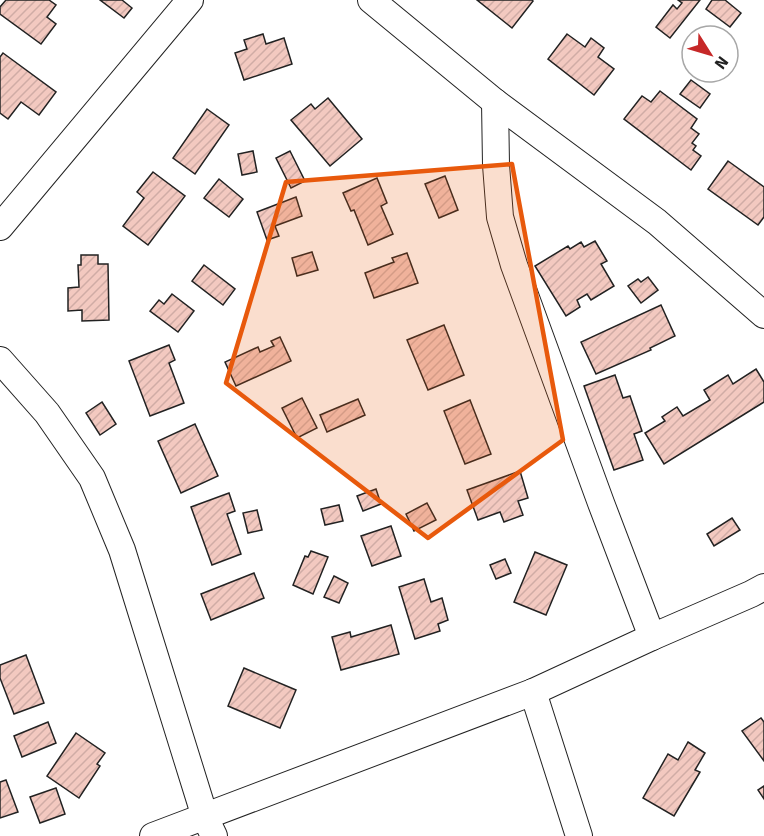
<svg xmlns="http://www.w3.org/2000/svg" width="764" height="836" viewBox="0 0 764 836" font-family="Signika,sans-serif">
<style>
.building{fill:url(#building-hatch);stroke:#222;stroke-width:1.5}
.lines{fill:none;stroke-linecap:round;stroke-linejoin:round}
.minor-casing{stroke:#222;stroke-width:28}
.minor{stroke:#fff;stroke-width:26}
.marked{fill:#e8590c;fill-opacity:0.2;stroke:#e8590c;stroke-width:4.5;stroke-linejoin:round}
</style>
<defs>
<pattern id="building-hatch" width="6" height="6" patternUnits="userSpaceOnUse" patternTransform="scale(1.5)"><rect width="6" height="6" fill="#f3c9c0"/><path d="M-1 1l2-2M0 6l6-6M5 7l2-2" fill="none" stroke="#d0aca5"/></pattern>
</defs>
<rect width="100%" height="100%" fill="#fff"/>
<g class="building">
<polygon points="6,0 49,0 56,5 47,17 56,24 41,44 0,14 0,7"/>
<polygon points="100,0 122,0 132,8 124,18"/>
<polygon points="477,0 532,0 533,1 512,28"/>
<polygon points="678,0 700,0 670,38 656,27 673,5 677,9 682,3"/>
<polygon points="712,0 725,0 741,13 730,27 706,9"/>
<polygon points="263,34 266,44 284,38 292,64 244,80 235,53 247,49 244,40"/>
<polygon points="567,34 585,47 591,38 604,48 598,57 614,69 594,95 548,59"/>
<polygon points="3,53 56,92 39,115 21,102 8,119 0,113 0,57"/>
<polygon points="691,80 710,94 700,108 680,94"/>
<polygon points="660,91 697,119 691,128 699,134 692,143 696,146 693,150 701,156 691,170 624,119 642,96 651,102"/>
<polygon points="328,98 362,139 330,166 291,120 311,104 315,109"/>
<polygon points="207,109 229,125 195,174 173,158"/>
<polygon points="253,151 257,172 242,175 238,154"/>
<polygon points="290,151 305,181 291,188 276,158"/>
<polygon points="728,161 764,187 764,217 758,225 708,189"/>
<polygon points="153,172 185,196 148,245 123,226 144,198 137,192"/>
<polygon points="445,176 458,210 439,218 425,184"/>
<polygon points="377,178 387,203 381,206 393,234 368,245 354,210 351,211 343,193"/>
<polygon points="219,179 243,199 229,217 204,198"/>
<polygon points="296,197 302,216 275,226 279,236 267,240 257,212"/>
<polygon points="595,241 607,261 601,264 614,286 591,300 587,294 577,300 580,307 566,316 535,266 568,246 570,249 581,242 584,247"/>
<polygon points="312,252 318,270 297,276 292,258"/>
<polygon points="407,253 418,283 374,298 365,273 394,262 392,258"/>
<polygon points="81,255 98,255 98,264 108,264 109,320 82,321 82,310 68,311 68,288 79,287 78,265 81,265"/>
<polygon points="204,265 235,289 223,305 192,281"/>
<polygon points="648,277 658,290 641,303 628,286 638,279 641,282"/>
<polygon points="172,294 194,311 178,332 150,311 159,300 164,304"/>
<polygon points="661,305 675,336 650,348 651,350 596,374 581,342"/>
<polygon points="444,325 464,375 428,390 407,340"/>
<polygon points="280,337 291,361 236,386 225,362 258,347 260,352 274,346 271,341"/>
<polygon points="169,345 175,360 169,363 184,403 150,416 129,361"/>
<polygon points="756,369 764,382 764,402 664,464 645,433 665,421 662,417 677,407 683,416 710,400 704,390 728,375 733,384"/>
<polygon points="615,375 623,398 630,396 642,431 634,434 643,460 614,470 584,386"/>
<polygon points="302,398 317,428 297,438 282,408"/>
<polygon points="358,399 365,415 327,432 320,415"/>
<polygon points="470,400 491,454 465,464 444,411"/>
<polygon points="102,402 116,424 100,435 86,413"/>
<polygon points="195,424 218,476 181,493 158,441"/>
<polygon points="520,471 528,498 518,501 523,515 504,522 500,512 478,520 467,490"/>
<polygon points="376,489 381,504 363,511 357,496"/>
<polygon points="229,493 235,511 227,514 241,554 212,565 191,507"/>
<polygon points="427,503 436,520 414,531 406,514"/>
<polygon points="339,505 343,521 325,525 321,509"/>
<polygon points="257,510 262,530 248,533 243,513"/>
<polygon points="732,518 740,530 714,546 707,534"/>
<polygon points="391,526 401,556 372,566 361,536"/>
<polygon points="311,551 328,557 313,594 293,585 305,556 308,557"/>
<polygon points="535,552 567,565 546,615 514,602"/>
<polygon points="505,559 511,573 496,579 490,565"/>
<polygon points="254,573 264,598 211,620 201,594"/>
<polygon points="334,576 348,583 339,603 324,597"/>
<polygon points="424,579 431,602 442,598 448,620 438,624 440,631 415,639 399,587"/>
<polygon points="391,625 399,654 341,670 332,637 350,632 351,637"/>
<polygon points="26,655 44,703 14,714 0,678 0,665"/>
<polygon points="244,668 296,690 280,728 228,706"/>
<polygon points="761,718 764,722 764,761 742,731"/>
<polygon points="48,722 56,743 22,757 14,736"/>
<polygon points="76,733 105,753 97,764 100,766 79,798 47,776"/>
<polygon points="688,742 705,753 695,770 700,772 674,816 643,798 668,754 678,760"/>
<polygon points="6,780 18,812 0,818 0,782"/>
<polygon points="764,786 764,799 758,790"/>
<polygon points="56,788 65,814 40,823 30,797"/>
</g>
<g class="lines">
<defs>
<g id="minor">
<polyline points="371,0 495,102 657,222 764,315"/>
<polyline points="495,102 496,165 500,217 514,265 601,503 652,637"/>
<polyline points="0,227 190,0"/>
<polyline points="0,360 47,413 92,478 122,550 205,817 214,836"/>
<polyline points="533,692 579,836"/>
<polyline points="153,836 533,692 652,637 751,594 764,587"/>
</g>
</defs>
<use href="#minor" class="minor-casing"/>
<use href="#minor" class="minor"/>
</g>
<path class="marked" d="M512,164L563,440L428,538L226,383L286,182Z"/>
<g transform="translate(710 54) rotate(127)"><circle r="28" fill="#ffffff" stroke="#a7a7a7" stroke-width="1.5"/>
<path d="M0-4.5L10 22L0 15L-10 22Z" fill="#c62828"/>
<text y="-9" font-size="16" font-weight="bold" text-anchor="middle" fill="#222222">N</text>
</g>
</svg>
